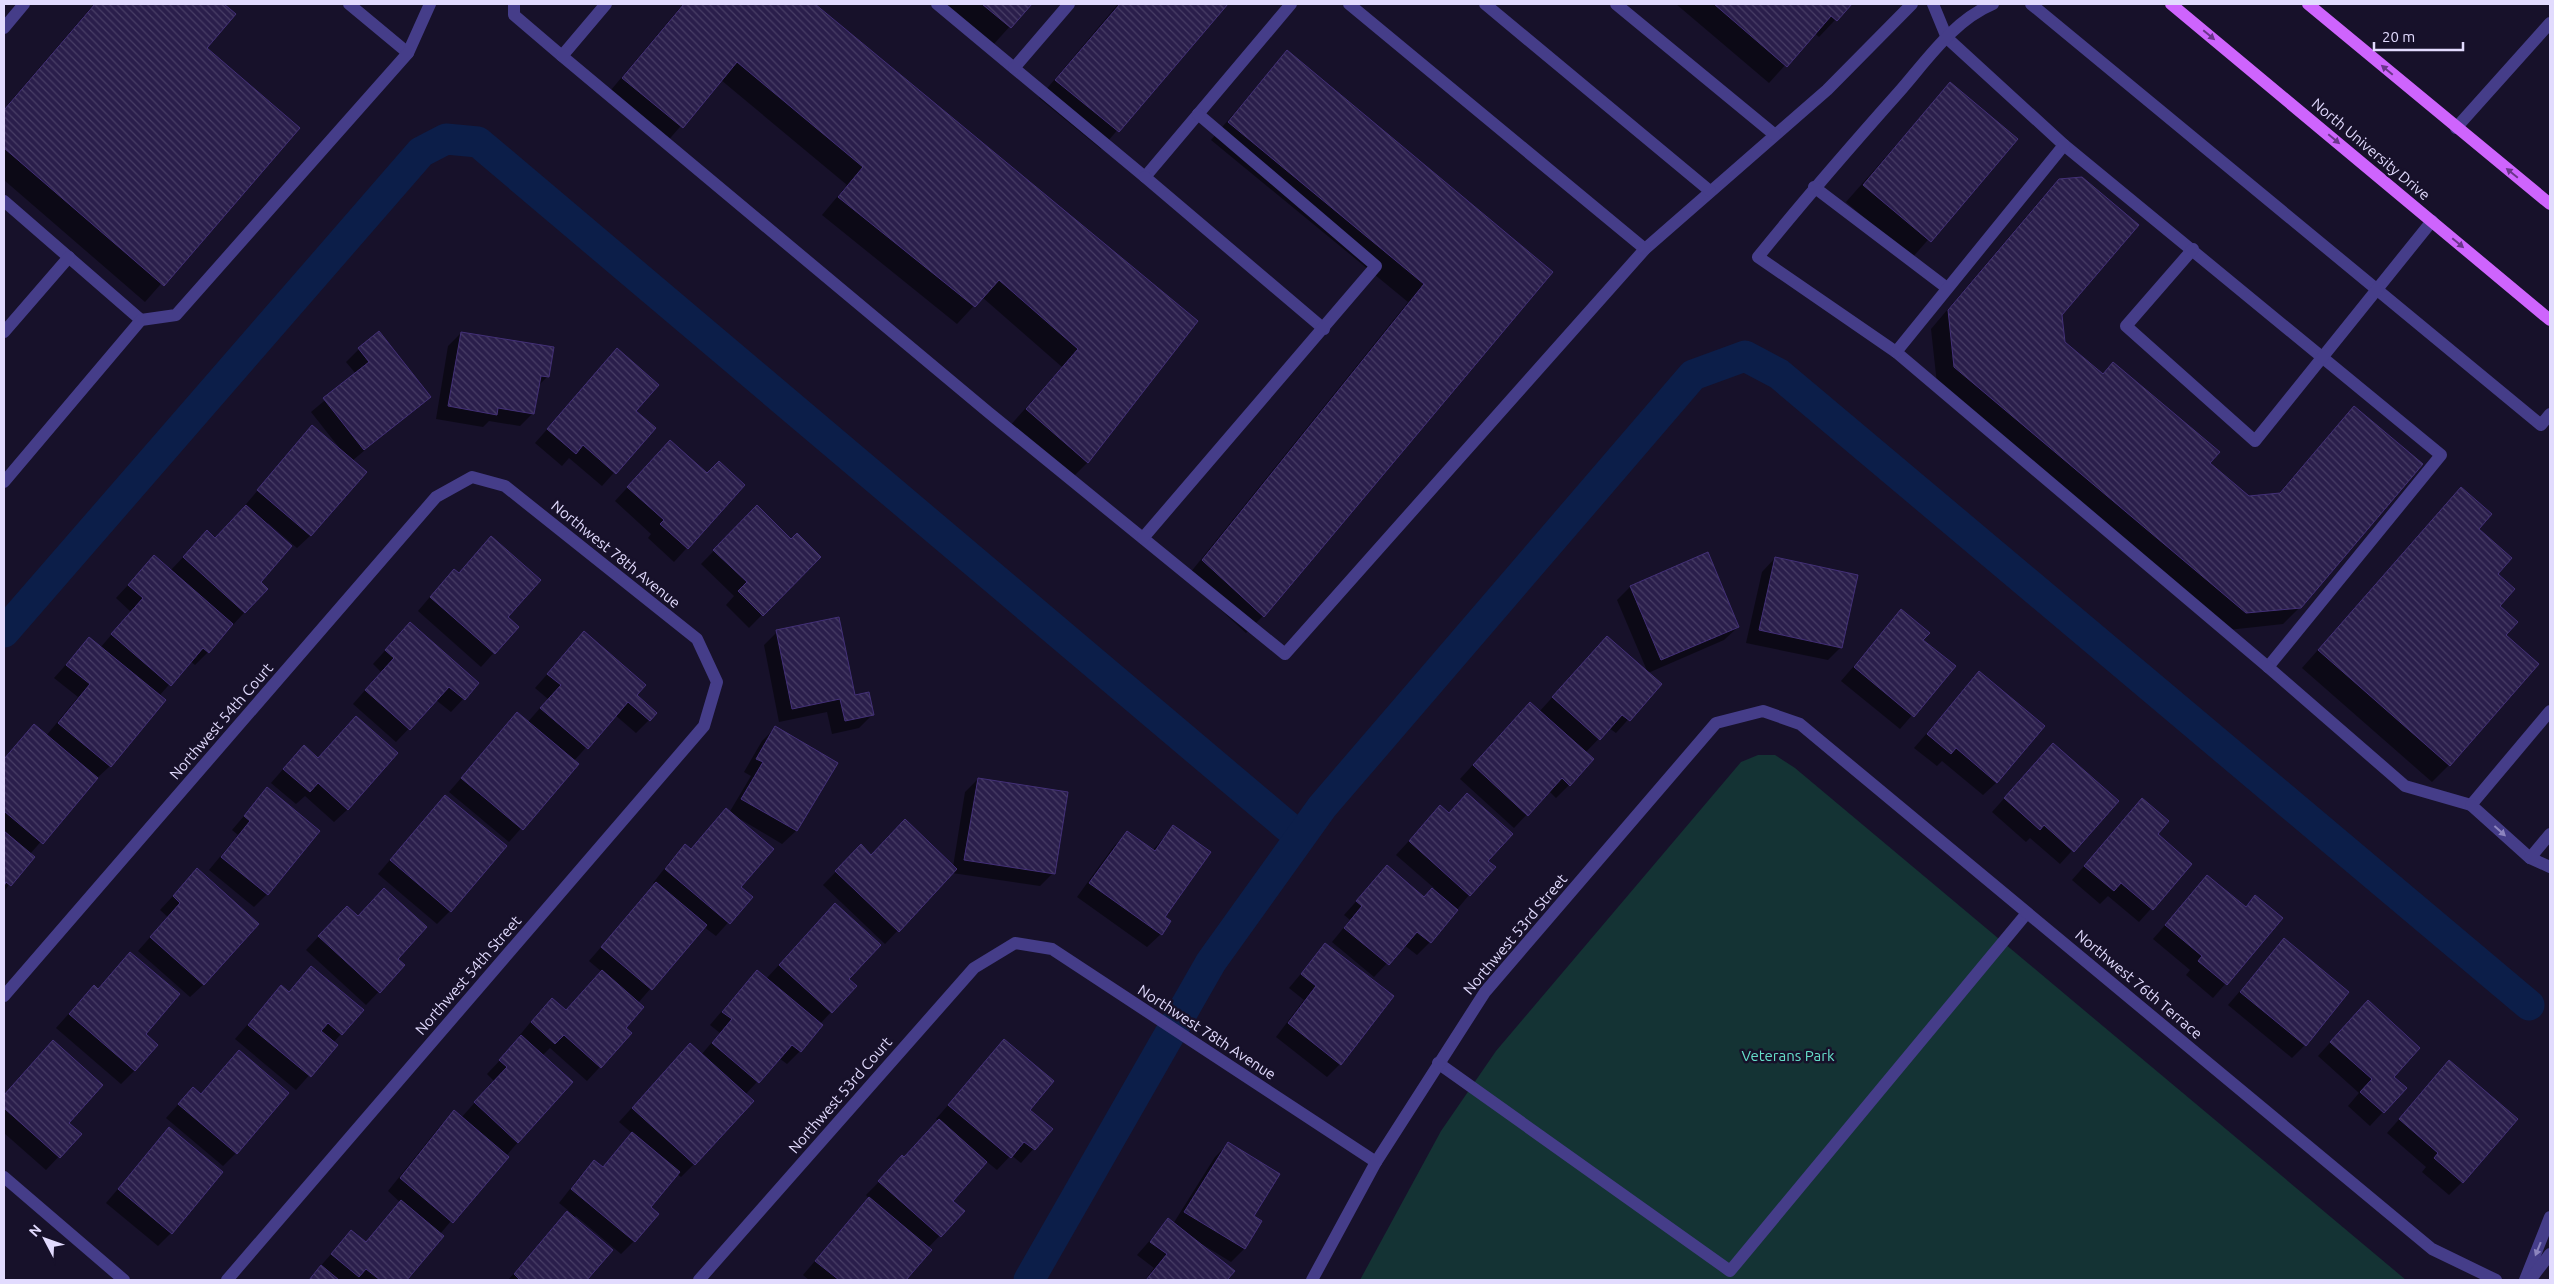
<svg xmlns="http://www.w3.org/2000/svg" width="2554" height="1284" viewBox="0 0 2554 1284" font-family="Ubuntu,sans-serif">
<style>
.green{fill:#143334}
.shadow{fill:#0007}
.lines{fill:none;stroke-linecap:round;stroke-linejoin:round}
.canal{stroke:#0c1e49;stroke-width:31}
.building{fill:url(#building-back-hatch);stroke:#433077}
.service{stroke:#453d89;stroke-width:12}
.minor{stroke:#453d89;stroke-width:12}
.tertiary{stroke:#453d89;stroke-width:12}
.primary{stroke:#ce64fd;stroke-width:12}
.oneway{fill:#693689}
.oneway2{fill:#8c84be}
.labels{text-anchor:middle;dominant-baseline:central;stroke-width:5;stroke-linejoin:round;paint-order:stroke}
.street-label{font-size:15px;fill:#e2dbfe;stroke:#17112a}
.park-label{font-size:15px;fill:#66dfca;stroke:#17112a}
</style>
<defs>
<pattern id="building-back-hatch" width="6" height="6" patternUnits="userSpaceOnUse" patternTransform="scale(1.25)"><rect width="6" height="6" fill="#2a1e4b"/><path d="M-1 5l2 2M0 0l6 6M5-1l2 2" fill="none" stroke="#493e66"/></pattern>
</defs>
<rect width="100%" height="100%" fill="#17112a"/>
<polygon class="green" points="1758,755 1775,755 1795,768 2406,1280 1360,1280 1441,1131 1496,1051 1741,762"/>
<g class="shadow">
<polygon points="94,4 222,4 234,14 205,48 298,128 145,302 4,180 4,109"/>
<polygon points="683,4 813,4 1197,321 1087,463 1070,480 1009,427 1062,367 982,297 957,324 822,215 847,185 721,80 665,144 606,96"/>
<polygon points="944,4 1030,4 993,45"/>
<polygon points="1118,4 1227,4 1101,149 1039,98"/>
<polygon points="1676,4 1850,4 1819,37 1814,33 1769,83"/>
<polygon points="1287,52 1551,273 1263,616 1246,633 1186,578 1408,302 1211,140"/>
<polygon points="1950,84 2016,140 1912,258 1846,202"/>
<polygon points="2059,180 2061,315 2064,343 2102,375 2113,364 2209,463 2249,497 2278,494 2354,407 2300,607 2283,624 2228,630 1937,384 1931,329 2042,198"/>
<polygon points="461,333 548,376 538,386 533,413 520,426 489,421 483,427 436,419 448,346"/>
<polygon points="359,349 429,396 352,461 311,535 297,548 268,523 267,525 259,582 266,589 208,652 195,665 190,661 159,696 164,700 110,766 96,779 30,854 4,892 4,759 34,725 46,736 78,697 54,678 89,639 100,648 131,612 116,598 154,557 170,571 207,532 212,544 312,427 341,450 311,412 356,374 346,362"/>
<polygon points="617,350 635,411 654,428 602,486 569,458 562,466 535,443"/>
<polygon points="657,455 707,474 744,485 674,562 648,538 651,534 615,501"/>
<polygon points="2461,488 2496,574 2498,606 2504,635 2449,765 2432,782 2302,668"/>
<polygon points="757,507 791,540 819,557 749,628 726,605 734,596 701,564"/>
<polygon points="491,538 506,617 517,627 481,667 418,611 441,584 458,574"/>
<polygon points="1775,558 1841,647 1828,660 1746,643 1762,572"/>
<polygon points="1630,587 1738,627 1724,640 1648,673 1617,600"/>
<polygon points="1901,611 1922,640 1954,667 1900,729 1841,681"/>
<polygon points="410,623 478,683 451,712 436,700 396,742 353,704 381,672 373,664"/>
<polygon points="777,632 854,696 872,715 859,728 832,734 827,712 779,722 764,645"/>
<polygon points="584,633 635,695 649,720 636,733 615,715 573,762 577,765 509,842 449,792 517,714 527,723 548,699 535,688"/>
<polygon points="1607,637 1660,684 1616,733 1609,728 1585,753 1569,785 1556,798 1549,791 1514,828 1460,779 1517,716 1539,712"/>
<polygon points="1979,673 1997,782 1983,795 1942,761 1937,766 1914,748"/>
<polygon points="356,717 348,809 334,822 305,796 296,804 271,783 291,760 318,759"/>
<polygon points="776,727 836,763 796,831 782,844 735,816 739,887 751,897 716,936 704,927 638,1003 624,1028 630,1034 587,1081 550,1048 542,1056 518,1142 440,1234 442,1237 405,1280 308,1280 351,1232 365,1243 401,1203 388,1191 441,1125 454,1112 461,1118 494,1081 487,1074 521,1038 519,1036 539,1012 552,999 565,1011 602,972 589,961 655,885 653,883 672,859 686,846 690,849 726,810 729,813 751,776 744,772 762,741"/>
<polygon points="2040,758 2117,801 2060,864 2030,838 2026,842 1992,812"/>
<polygon points="978,779 1053,873 1040,886 952,873 885,944 823,885 861,846 871,856 953,867 965,792"/>
<polygon points="267,789 267,894 254,907 209,870 238,835 232,830"/>
<polygon points="445,796 450,911 437,924 378,874"/>
<polygon points="2142,800 2156,835 2191,864 2139,922 2108,896 2100,904 2072,880"/>
<polygon points="1440,807 1486,861 1469,895 1430,942 1417,955 1404,945 1374,977 1332,942 1350,920 1344,915 1387,867 1424,898 1434,888 1396,855"/>
<polygon points="1174,826 1161,934 1147,947 1077,897 1114,846 1127,833 1152,851"/>
<polygon points="197,870 204,984 190,997 138,951 168,917 160,910"/>
<polygon points="2207,877 2244,908 2255,897 2281,919 2213,998 2186,975 2190,970 2153,939"/>
<polygon points="822,918 848,979 831,1012 820,1024 821,1025 800,1051 787,1064 779,1058 745,1095 694,1164 681,1177 677,1174 649,1207 634,1241 621,1254 576,1216 574,1218 612,1250 586,1280 508,1280 569,1211 559,1203 581,1175 595,1162 602,1168 633,1134 619,1122 677,1058 701,1055 720,1033 710,1025 744,985 757,972 766,979"/>
<polygon points="334,920 404,965 366,1005 306,950"/>
<polygon points="2284,940 2305,1045 2292,1058 2228,1005"/>
<polygon points="1325,945 1340,1064 1327,1077 1276,1037 1304,1000 1289,988"/>
<polygon points="130,954 144,1035 135,1070 121,1084 56,1028 81,1000 94,987 97,989"/>
<polygon points="311,968 362,1010 333,1043 336,1045 296,1090 235,1039 281,986 288,992"/>
<polygon points="2355,1015 2393,1077 2405,1088 2370,1126 2348,1106 2359,1093 2318,1056"/>
<polygon points="1004,1040 1028,1110 1051,1129 1021,1163 1011,1155 997,1170 986,1161 951,1201 963,1211 928,1248 930,1250 904,1280 809,1280 803,1275 869,1198 866,1195 939,1121 936,1119"/>
<polygon points="239,1051 236,1153 223,1166 166,1118 193,1088 200,1095"/>
<polygon points="40,1055 67,1123 80,1134 46,1170 4,1133 4,1095"/>
<polygon points="2450,1062 2462,1182 2449,1195 2422,1172 2426,1167 2387,1133"/>
<polygon points="169,1129 171,1233 158,1246 106,1203"/>
<polygon points="1228,1144 1253,1216 1261,1221 1244,1249 1231,1262 1200,1243 1199,1244 1233,1271 1226,1280 1145,1280 1154,1268 1137,1255 1168,1220 1173,1224 1215,1157"/>
</g>
<g class="lines">
<g class="canal">
<polyline points="4,632 421,152 446,139 478,142 1300,837"/>
<polyline points="1029,1280 1211,962 1322,807 1693,375 1745,356 1779,374 2529,1005"/>
</g>
</g>
<g class="building">
<polygon points="95,4 224,4 236,14 207,48 300,128 164,286 4,148 4,110"/>
<polygon points="684,4 815,4 1198,321 1088,463 1026,409 1078,349 999,280 975,307 838,197 863,167 737,62 683,128 622,78"/>
<polygon points="982,4 1032,4 1011,28"/>
<polygon points="1120,4 1228,4 1119,132 1055,80"/>
<polygon points="1714,4 1852,4 1837,21 1831,16 1787,67"/>
<polygon points="1287,50 1553,272 1264,617 1202,560 1424,284 1228,122"/>
<polygon points="1950,82 2018,139 1931,242 1863,185"/>
<polygon points="2082,177 2139,225 2062,315 2065,342 2103,374 2113,362 2220,452 2210,463 2249,496 2280,493 2354,406 2423,464 2301,608 2246,613 1954,367 1948,310 2059,179"/>
<polygon points="379,331 431,397 364,450 323,398 369,362 358,348"/>
<polygon points="461,332 554,347 549,377 541,376 534,414 498,408 497,415 448,406"/>
<polygon points="617,348 659,385 636,411 656,428 616,474 583,445 576,454 547,429"/>
<polygon points="312,425 367,472 311,536 257,490"/>
<polygon points="670,440 707,473 719,461 745,485 688,549 660,524 664,520 627,487"/>
<polygon points="2461,487 2492,514 2479,529 2512,558 2498,574 2515,589 2500,606 2518,622 2506,635 2539,664 2450,766 2318,650"/>
<polygon points="246,505 292,546 261,582 268,589 245,613 183,557 207,530 215,538"/>
<polygon points="757,505 791,539 797,533 821,557 763,616 738,591 747,582 713,550"/>
<polygon points="491,536 541,580 508,617 519,627 495,654 430,597 454,569 459,573"/>
<polygon points="1708,552 1739,627 1661,660 1630,586"/>
<polygon points="154,555 233,624 209,653 203,648 171,686 111,634 143,598 128,585"/>
<polygon points="1775,557 1858,575 1842,648 1759,630"/>
<polygon points="1901,609 1930,633 1923,640 1956,666 1914,717 1854,667"/>
<polygon points="839,617 855,695 869,692 874,715 845,721 840,699 792,709 776,630"/>
<polygon points="410,622 479,683 465,700 449,687 410,730 365,690 394,658 385,650"/>
<polygon points="584,631 646,685 637,695 657,713 650,721 628,702 588,749 540,708 561,685 547,674"/>
<polygon points="1607,636 1662,684 1630,721 1622,715 1600,740 1552,697"/>
<polygon points="89,637 166,700 111,767 58,723 90,684 66,665"/>
<polygon points="1979,671 2045,726 1997,783 1956,748 1951,754 1927,734"/>
<polygon points="1530,702 1594,759 1570,786 1562,778 1528,816 1473,765"/>
<polygon points="517,712 579,764 523,830 461,778"/>
<polygon points="356,716 398,753 348,810 318,783 310,792 283,769 304,745 318,758"/>
<polygon points="34,724 98,778 43,844 4,811 4,759"/>
<polygon points="775,726 838,763 797,831 741,799 763,762 756,759"/>
<polygon points="2053,743 2119,801 2074,852 2044,825 2040,830 2004,798"/>
<polygon points="978,778 1068,792 1055,874 964,860"/>
<polygon points="267,787 320,831 268,895 221,857 250,821 244,816"/>
<polygon points="1467,793 1513,834 1488,861 1496,867 1470,896 1409,841 1440,805 1449,813"/>
<polygon points="445,795 507,846 451,912 390,860"/>
<polygon points="2142,798 2169,821 2158,834 2192,864 2153,910 2121,883 2114,891 2084,866"/>
<polygon points="726,808 774,849 741,887 753,897 730,924 665,869 685,844 691,849"/>
<polygon points="905,819 957,869 899,932 835,871 861,844 871,855"/>
<polygon points="1173,825 1211,852 1165,917 1171,921 1162,935 1089,883 1127,831 1155,851"/>
<polygon points="4,831 35,857 11,886 6,882 4,886"/>
<polygon points="1387,865 1424,897 1432,888 1458,910 1431,943 1417,932 1389,965 1344,928 1362,906 1356,901"/>
<polygon points="197,868 259,924 204,985 150,937 180,903 173,896"/>
<polygon points="2207,875 2246,907 2255,895 2283,918 2227,985 2198,961 2202,956 2165,925"/>
<polygon points="656,882 707,925 652,990 601,947"/>
<polygon points="384,888 427,927 398,959 405,965 380,993 318,936 347,906 358,916"/>
<polygon points="835,903 881,945 849,979 857,986 832,1013 779,965"/>
<polygon points="2284,938 2349,992 2306,1046 2240,992"/>
<polygon points="1325,943 1394,996 1341,1065 1288,1023 1316,986 1301,974"/>
<polygon points="130,952 180,994 146,1034 158,1045 135,1071 69,1014 94,985 98,989"/>
<polygon points="311,966 364,1010 342,1035 328,1023 321,1031 338,1045 311,1077 248,1025 281,985 289,992"/>
<polygon points="602,970 644,1007 626,1028 632,1033 601,1068 564,1035 555,1044 531,1022 552,998 566,1010"/>
<polygon points="757,970 823,1025 801,1052 792,1045 759,1083 712,1043 732,1019 722,1012"/>
<polygon points="2368,1000 2420,1048 2394,1077 2407,1088 2384,1113 2360,1092 2372,1079 2330,1042"/>
<polygon points="521,1035 573,1082 518,1143 474,1102 507,1067 499,1060"/>
<polygon points="1004,1039 1054,1081 1030,1110 1053,1129 1035,1150 1024,1142 1011,1158 948,1105"/>
<polygon points="53,1040 103,1085 69,1123 82,1134 60,1158 4,1108 4,1095"/>
<polygon points="690,1043 754,1101 695,1165 632,1108"/>
<polygon points="239,1050 289,1093 237,1154 178,1104 193,1087 201,1094"/>
<polygon points="2449,1060 2518,1119 2463,1183 2434,1158 2438,1153 2399,1119"/>
<polygon points="454,1110 509,1157 453,1223 400,1178"/>
<polygon points="939,1119 987,1162 953,1201 965,1211 941,1237 878,1181 902,1155 904,1157"/>
<polygon points="169,1127 223,1172 172,1234 118,1189"/>
<polygon points="632,1132 680,1172 651,1207 659,1214 635,1242 571,1189 594,1160 603,1167"/>
<polygon points="1228,1142 1280,1174 1254,1216 1262,1221 1245,1249 1184,1212"/>
<polygon points="869,1197 932,1250 906,1280 839,1280 815,1261"/>
<polygon points="401,1200 444,1236 407,1280 380,1280 366,1269 359,1277 331,1254 351,1230 366,1242"/>
<polygon points="567,1211 613,1250 587,1280 520,1280 514,1274"/>
<polygon points="1168,1218 1235,1271 1227,1280 1146,1280 1167,1254 1150,1242"/>
<polygon points="321,1265 339,1280 309,1280"/>
</g>
<g class="lines">
<g class="service">
<polyline points="349,4 408,53"/>
<polyline points="514,4 514,15 562,56 988,412 1285,654 1645,249 1827,90 1912,4"/>
<polyline points="937,4 1145,177 1291,4"/>
<polyline points="1349,4 1645,249"/>
<polyline points="1485,4 1710,191"/>
<polyline points="1616,4 1775,135"/>
<polyline points="1933,4 1947,38 2064,145 2441,455 2268,667"/>
<path d="M1993,4C1954,20 1927,60 1899,92C1851,146 1804,200 1758,257L1896,352L2268,667L2405,786L2471,805L2550,711"/>
<polyline points="2031,4 2541,425 2550,414"/>
<polyline points="4,28 24,4"/>
<polyline points="562,56 606,4"/>
<polyline points="1014,68 1069,4"/>
<polyline points="2456,128 2550,23"/>
<polyline points="1145,177 1324,329"/>
<polyline points="1814,187 1947,288"/>
<polyline points="4,201 141,320"/>
<polyline points="2193,249 2126,326 2255,441 2432,221"/>
<polyline points="4,332 69,257"/>
<polyline points="1896,352 2064,145"/>
<polyline points="4,482 141,320 176,315 408,53 430,4"/>
<polyline points="1143,538 1376,266 1198,114"/>
<polyline points="2471,805 2530,858"/>
<polyline points="2550,834 2530,858 2550,867"/>
<polyline points="1438,1063 1730,1271 2027,913"/>
</g>
<g class="minor">
<polyline points="4,996 436,497 472,477 505,486 697,639 717,682 704,726 227,1280"/>
<polyline points="4,1177 124,1280"/>
<polyline points="699,1280 974,968 1015,943 1052,949 1376,1162"/>
<polyline points="1312,1280 1376,1162 1485,992 1716,723 1763,711 1800,724 2432,1249 2496,1280"/>
</g>
<g class="tertiary">
<polyline points="2525,1280 2550,1217"/>
<polyline points="2530,1280 2550,1254"/>
</g>
<g class="primary">
<polyline points="2171,4 2550,320"/>
<polyline points="2308,4 2550,204"/>
</g>
</g>
<defs><path id="oneway-solid" d="M-6-.8H1V-3.2L6.5 0L1 3.2V.8H-6Z" transform="scale(1.25)"/></defs>
<g class="oneway">
<use href="#oneway-solid" transform="translate(2209 35) rotate(40)"/>
<use href="#oneway-solid" transform="translate(2387 70) rotate(-140)"/>
<use href="#oneway-solid" transform="translate(2334 139) rotate(40)"/>
<use href="#oneway-solid" transform="translate(2512 173) rotate(-141)"/>
<use href="#oneway-solid" transform="translate(2458 243) rotate(40)"/>
</g>
<g class="oneway2">
<use href="#oneway-solid" transform="translate(2500 831) rotate(42)"/>
<use href="#oneway-solid" transform="translate(2538 1249) rotate(112)"/>
</g>
<g class="labels">
<g class="street-label">
<text transform="translate(2371 149) rotate(40)">North University Drive</text>
<text transform="translate(616 554) rotate(39)">Northwest 78th Avenue</text>
<text transform="translate(221 721) rotate(-49)">Northwest 54th Court</text>
<text transform="translate(1515 934) rotate(-50)">Northwest 53rd Street</text>
<text transform="translate(468 975) rotate(-49)">Northwest 54th Street</text>
<text transform="translate(2139 984) rotate(40)">Northwest 76th Terrace</text>
<text transform="translate(1207 1032) rotate(33)">Northwest 78th Avenue</text>
<text transform="translate(840 1095) rotate(-49)">Northwest 53rd Court</text>
</g>
<g class="park-label">
<text x="1788" y="1055">Veterans Park</text>
</g>
</g>
<rect width="2554" height="1284" fill="none" stroke="#e2dbfe" stroke-width="10"/>
<g transform="translate(45 1239) rotate(311)" stroke="#17112a" stroke-width="4" paint-order="stroke">
<path d="M0-4L9 19L0 12L-9 19Z" fill="#e2dbfe"/>
<text y="-8" font-size="14" font-weight="bold" text-anchor="middle" fill="#e2dbfe">N</text>
</g>
<path d="M2374 42v8h89v-8" fill="none" stroke="#e2dbfe" stroke-width="2.5"/>
<text x="2382" y="42" font-size="15" fill="#e2dbfe" stroke="#17112a" stroke-width="4" paint-order="stroke">20 m</text>
</svg>
